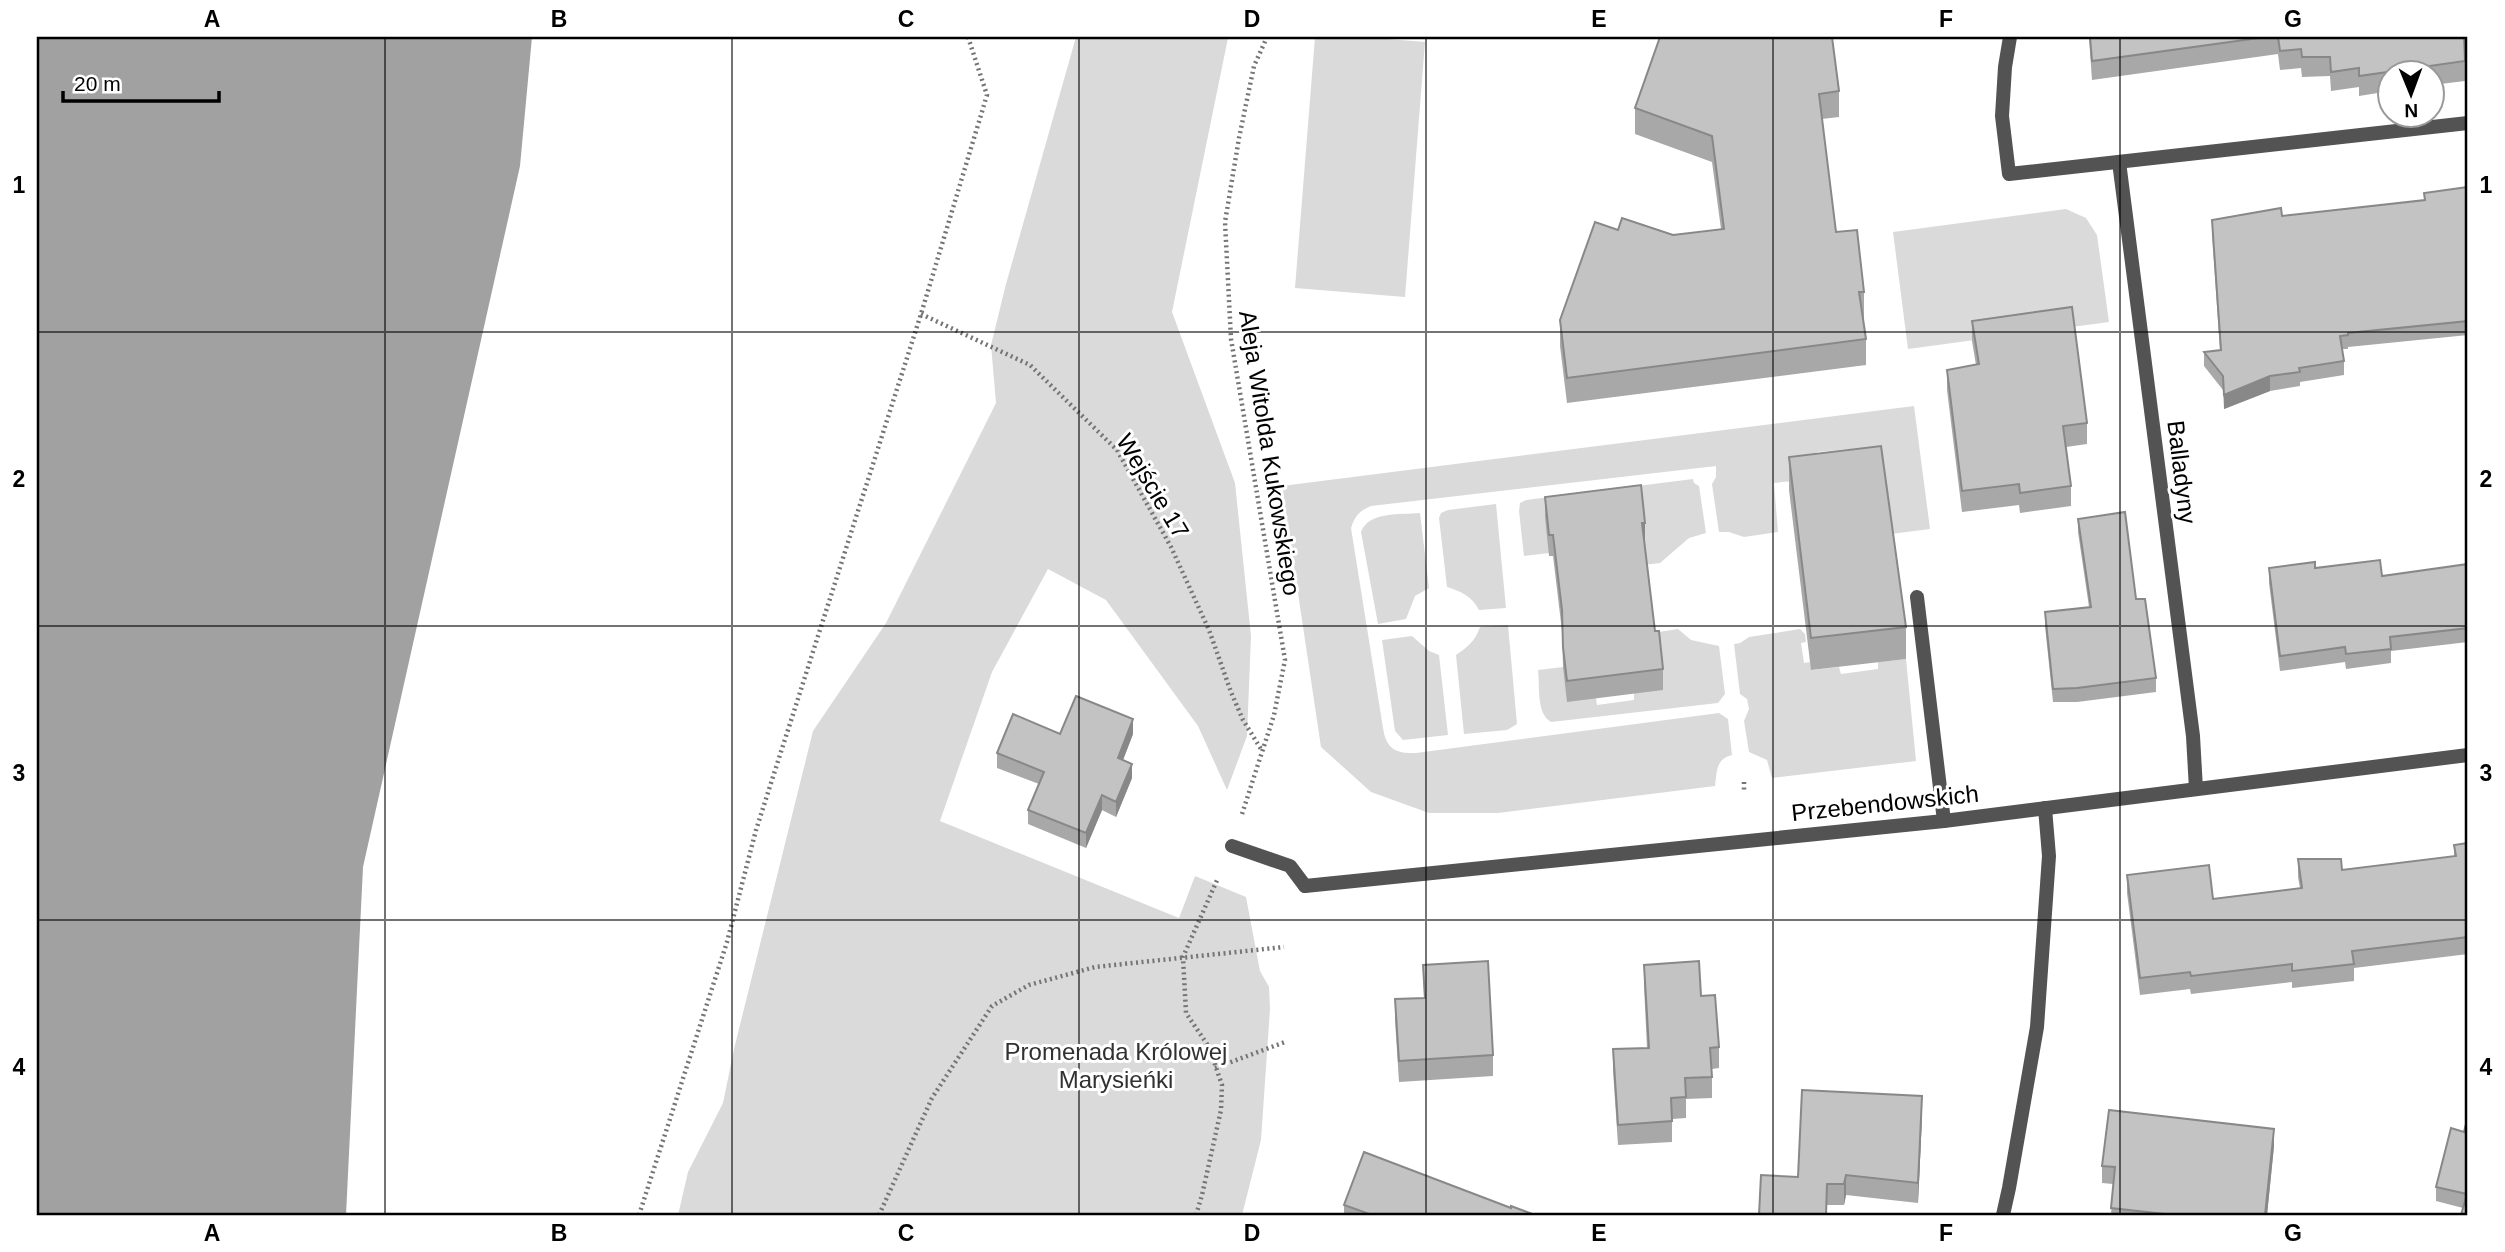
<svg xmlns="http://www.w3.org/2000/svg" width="2505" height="1252" viewBox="0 0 2505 1252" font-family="Arial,sans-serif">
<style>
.green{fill:#dadada}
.water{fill:#a1a1a1}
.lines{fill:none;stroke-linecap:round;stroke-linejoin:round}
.path{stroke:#757575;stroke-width:4.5;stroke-dasharray:2 3.5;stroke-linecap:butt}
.service{stroke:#535353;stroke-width:14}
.minor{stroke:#535353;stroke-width:14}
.wall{fill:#a8a8a8}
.shaded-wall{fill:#888}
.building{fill:#c3c3c3;stroke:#888;stroke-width:2}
.grid{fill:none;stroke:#000;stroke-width:2;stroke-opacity:0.55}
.labels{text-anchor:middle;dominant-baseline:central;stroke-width:6;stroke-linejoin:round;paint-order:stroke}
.street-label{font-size:24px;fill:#000;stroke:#fff}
.park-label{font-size:24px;fill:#313131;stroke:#fff}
.neatline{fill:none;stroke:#000;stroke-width:2.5}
.grid-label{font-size:23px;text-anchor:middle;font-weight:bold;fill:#000}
</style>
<rect width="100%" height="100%" fill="#fff"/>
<g class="green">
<polygon points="1076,37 1231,37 1228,38 1172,312 1235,483 1251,636 1247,736 1227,790 1198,726 1106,600 1048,569 992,672 940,821 1179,918 1195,876 1246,897 1260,971 1269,987 1270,1009 1261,1140 1242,1215 678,1215 688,1172 723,1103 734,1049 813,731 886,623 996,403 991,345 1006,284"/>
<polygon points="1315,37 1363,37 1425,42 1405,297 1295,288"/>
<polygon points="2066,209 2086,218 2097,235 2109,322 1908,349 1893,232"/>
<path d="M1914,406L1930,529L1883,535L1864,474L1861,448L1817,452L1819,473L1813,479L1774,483L1778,532L1744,537L1729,532H1719L1712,484L1716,477V466L1371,506C1359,511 1355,516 1351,528L1383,728C1386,748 1395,754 1416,753L1719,713L1728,719L1732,755C1716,759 1717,771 1715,786L1498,813H1429L1371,792L1321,747L1282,486Z"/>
<polygon points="1693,479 1694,483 1699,486 1706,533 1689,538 1660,563 1643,565 1549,553 1524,556 1519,511 1520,503 1526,500"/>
<path d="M1496,504L1506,608L1479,610C1472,596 1462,592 1447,587L1439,518L1441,513L1448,510Z"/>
<path d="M1420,513L1429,588L1415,596L1406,619L1378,624L1361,532C1369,511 1400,515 1420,513Z"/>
<path d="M1508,625L1517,724L1507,730L1464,734L1456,655C1468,647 1475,641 1480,627Z"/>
<path d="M1678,629L1691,640L1719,646L1725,694L1718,703L1551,722C1536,713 1540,687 1538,670L1563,667L1596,698L1597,705L1634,700V693L1652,633Z"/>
<polygon points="1800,629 1805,634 1806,642 1801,643 1804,663 1810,662 1812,670 1839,667 1841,674 1878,669 1878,662 1906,659 1916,761 1772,778 1767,760 1749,752 1744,721 1749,709 1747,699 1740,694 1734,644 1740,643 1749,637"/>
<polygon points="1412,636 1429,651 1439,655 1448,735 1403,740 1395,731 1382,640"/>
</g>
<polygon class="water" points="37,37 532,37 520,166 363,867 346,1215 37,1215"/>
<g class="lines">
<g class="path">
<polyline points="921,314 1030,365 1117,450 1171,547 1209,630 1231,692 1243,720 1261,749"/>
<polyline points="1744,782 1744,791"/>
<polyline points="1242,814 1274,715 1285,660 1231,339 1225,222 1239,138 1254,66 1267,37"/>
<polyline points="1215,1068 1285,1042"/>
<polyline points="639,1215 727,942 756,830 921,314 987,95 968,37"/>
<polyline points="879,1215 932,1098 992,1006 1029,985 1095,967 1284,947"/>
<polyline points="1196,1215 1202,1195 1221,1110 1222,1085 1209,1047 1186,1013 1183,957 1218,878"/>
</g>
<g class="service">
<polyline points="1917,597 1944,821"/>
<polyline points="1232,846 1290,866 1305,886"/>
</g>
<g class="minor">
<polyline points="2010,37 2005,67 2002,116 2009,174 2468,123"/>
<polyline points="2119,162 2193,736 2196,789"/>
<polyline points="1305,886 1944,821 2468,755"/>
<polyline points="2003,1215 2009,1188 2037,1027 2049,856 2045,808"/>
</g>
</g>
<g class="wall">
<polygon points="2089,37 2468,37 2468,49 2465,49 2465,81 2432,85 2432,74 2390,74 2390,91 2359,96 2359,87 2331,91 2330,76 2302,77 2301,68 2280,70 2278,54 2092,80"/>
<polygon points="1839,91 1839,117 1822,119 1836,232 1864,292 1864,318 1863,318 1866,339 1866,365 1567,403 1560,346 1560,320 1618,230 1673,235 1721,229 1712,162 1635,134 1635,108"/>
<polygon points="2468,187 2468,335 2348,347 2348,349 2342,349 2344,361 2344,375 2300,382 2300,386 2270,391 2224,409 2223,390 2204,366 2204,352 2220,350 2212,234 2212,220 2282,216 2424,200 2424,193"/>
<polygon points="1972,321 2087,423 2087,444 2066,447 2071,486 2071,506 2020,513 2019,505 1962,512 1947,390 1947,370 1976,365 1972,341"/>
<polygon points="1789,457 1906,627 1906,659 1811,670 1789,490"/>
<polygon points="1545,497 1645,543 1645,544 1655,631 1663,669 1663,690 1567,702 1563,667 1562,631 1553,556 1549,556 1545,517"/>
<polygon points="2078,519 2136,599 2156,678 2156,692 2077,702 2053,702 2045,626 2045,612 2089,607 2078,532"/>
<polygon points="2468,564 2468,642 2391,651 2391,663 2346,669 2345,662 2280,671 2269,583 2269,568 2315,568 2382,576"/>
<polygon points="1060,734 1133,734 1123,760 1132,778 1116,817 1102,810 1086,848 1028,824 1028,810 1039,784 997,768 997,753"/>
<polygon points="2468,843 2468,954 2354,968 2354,981 2292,988 2292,982 2191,994 2190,989 2140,995 2127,893 2127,875 2213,899 2300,888 2298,877 2298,859 2342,870 2454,856 2454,845"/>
<polygon points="1423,965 1493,1055 1493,1076 1399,1082 1395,1020 1395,999 1424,998"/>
<polygon points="1644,965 1701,996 1719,1047 1719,1068 1712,1069 1712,1098 1686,1099 1686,1118 1672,1119 1672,1142 1618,1145 1613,1070 1613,1049 1647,1048 1644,986"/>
<polygon points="1922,1116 1918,1203 1846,1195 1844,1205 1827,1205 1798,1177"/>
<polygon points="2464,1132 2468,1215 2463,1208 2436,1201 2436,1187"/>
<polygon points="2274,1146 2267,1215 2111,1215 2113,1184 2102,1183 2102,1166"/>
<polygon points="1344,1205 1511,1208 1535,1215 1344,1215"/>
</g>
<g class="shaded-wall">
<polygon points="2270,376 2270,391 2224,409 2224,395"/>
<polygon points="1642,523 1645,523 1645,543 1642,544"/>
<polygon points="1133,719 1133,734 1118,773 1118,758"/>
<polygon points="1132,764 1132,778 1116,817 1116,802"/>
<polygon points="1102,795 1102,810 1086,848 1086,833"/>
<polygon points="1922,1096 1922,1116 1918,1203 1918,1183"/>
<polygon points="2274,1129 2274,1146 2267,1215 2265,1215"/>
<polygon points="1846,1175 1846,1195 1844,1205 1844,1184"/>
</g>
<g class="building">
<polygon points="1660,37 1832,37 1839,91 1819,94 1836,232 1857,230 1864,292 1859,292 1866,339 1567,378 1560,320 1595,222 1618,230 1622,218 1673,235 1724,229 1712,136 1635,108"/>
<polygon points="2090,37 2266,37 2092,61"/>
<polygon points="2278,37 2464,37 2465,61 2359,76 2359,68 2331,72 2330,57 2302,57 2301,49 2280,51"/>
<polygon points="2468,187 2468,321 2348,333 2348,335 2340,336 2344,361 2299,368 2300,372 2270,376 2224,395 2223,376 2204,352 2221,350 2212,220 2281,208 2282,216 2425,200 2424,193"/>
<polygon points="2072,307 2087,423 2063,426 2071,486 2020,493 2019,484 1962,491 1947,370 1979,364 1972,321"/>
<polygon points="1881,446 1906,627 1811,638 1789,457"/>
<polygon points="1641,485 1645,523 1642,523 1655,631 1659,631 1663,669 1567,681 1563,647 1562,610 1553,535 1549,535 1545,497"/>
<polygon points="2125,512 2136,599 2145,599 2156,678 2077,688 2053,689 2045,612 2091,607 2078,519"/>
<polygon points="2380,560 2382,576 2468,564 2468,628 2390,637 2391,649 2346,654 2345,647 2280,656 2269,568 2315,562 2315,568"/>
<polygon points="1076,696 1133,719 1118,758 1132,764 1116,802 1102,795 1086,833 1028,810 1044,772 997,753 1013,714 1060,734"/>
<polygon points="2468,843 2468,937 2352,951 2354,964 2292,971 2292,964 2191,976 2190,972 2140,978 2127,875 2209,865 2213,899 2302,888 2298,859 2341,859 2342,870 2456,856 2454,845"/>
<polygon points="1488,961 1493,1055 1399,1061 1395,999 1425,998 1423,965"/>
<polygon points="1699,961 1701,996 1715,995 1719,1047 1710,1048 1712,1077 1685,1078 1686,1097 1671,1098 1672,1121 1618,1125 1613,1049 1649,1048 1644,965"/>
<polygon points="1802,1090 1922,1096 1918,1183 1846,1175 1844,1184 1827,1184 1826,1215 1759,1215 1761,1175 1798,1177"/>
<polygon points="2109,1110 2274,1129 2265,1215 2174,1215 2111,1208 2115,1167 2102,1166"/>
<polygon points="2468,1116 2468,1215 2461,1215 2467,1194 2436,1187 2451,1128 2464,1132"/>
<polygon points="1364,1152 1511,1208 1511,1206 1535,1215 1372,1215 1344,1205"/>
</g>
<path class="grid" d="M385,37V1215M732,37V1215M1079,37V1215M1426,37V1215M1773,37V1215M2120,37V1215M37,332H2468M37,626H2468M37,920H2468"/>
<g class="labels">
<g class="street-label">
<text transform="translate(1270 453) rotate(81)">Aleja Witolda Kukowskiego</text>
<text transform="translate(2182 472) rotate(83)">Balladyny</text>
<text transform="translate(1153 486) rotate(59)">Wejście 17</text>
<text transform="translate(1885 803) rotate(-6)">Przebendowskich</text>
</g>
<g class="park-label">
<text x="1116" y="1051">Promenada Królowej<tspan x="1116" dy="28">Marysieńki</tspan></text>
</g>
</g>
<rect width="2505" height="1252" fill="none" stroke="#ffffff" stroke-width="77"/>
<g transform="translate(2411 94) rotate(179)"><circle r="33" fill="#ffffff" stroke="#999999" stroke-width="2"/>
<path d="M0-5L12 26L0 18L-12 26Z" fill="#000000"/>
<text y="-10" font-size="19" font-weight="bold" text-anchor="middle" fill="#000000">N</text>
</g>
<path d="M63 91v10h156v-10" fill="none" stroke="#000000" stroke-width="3.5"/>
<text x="74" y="91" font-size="21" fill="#000000" stroke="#ffffff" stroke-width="5" paint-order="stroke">20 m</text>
<rect x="38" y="38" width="2428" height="1176" class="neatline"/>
<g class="grid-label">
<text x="212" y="27">A</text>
<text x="559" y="27">B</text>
<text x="906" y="27">C</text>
<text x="1252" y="27">D</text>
<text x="1599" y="27">E</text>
<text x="1946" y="27">F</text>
<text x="2293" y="27">G</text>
<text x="19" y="193">1</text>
<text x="2486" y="193">1</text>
<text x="19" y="487">2</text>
<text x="2486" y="487">2</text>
<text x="19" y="781">3</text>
<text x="2486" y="781">3</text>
<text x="19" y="1075">4</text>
<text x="2486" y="1075">4</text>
<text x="212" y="1241">A</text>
<text x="559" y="1241">B</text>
<text x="906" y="1241">C</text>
<text x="1252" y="1241">D</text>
<text x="1599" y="1241">E</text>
<text x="1946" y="1241">F</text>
<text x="2293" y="1241">G</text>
</g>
</svg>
